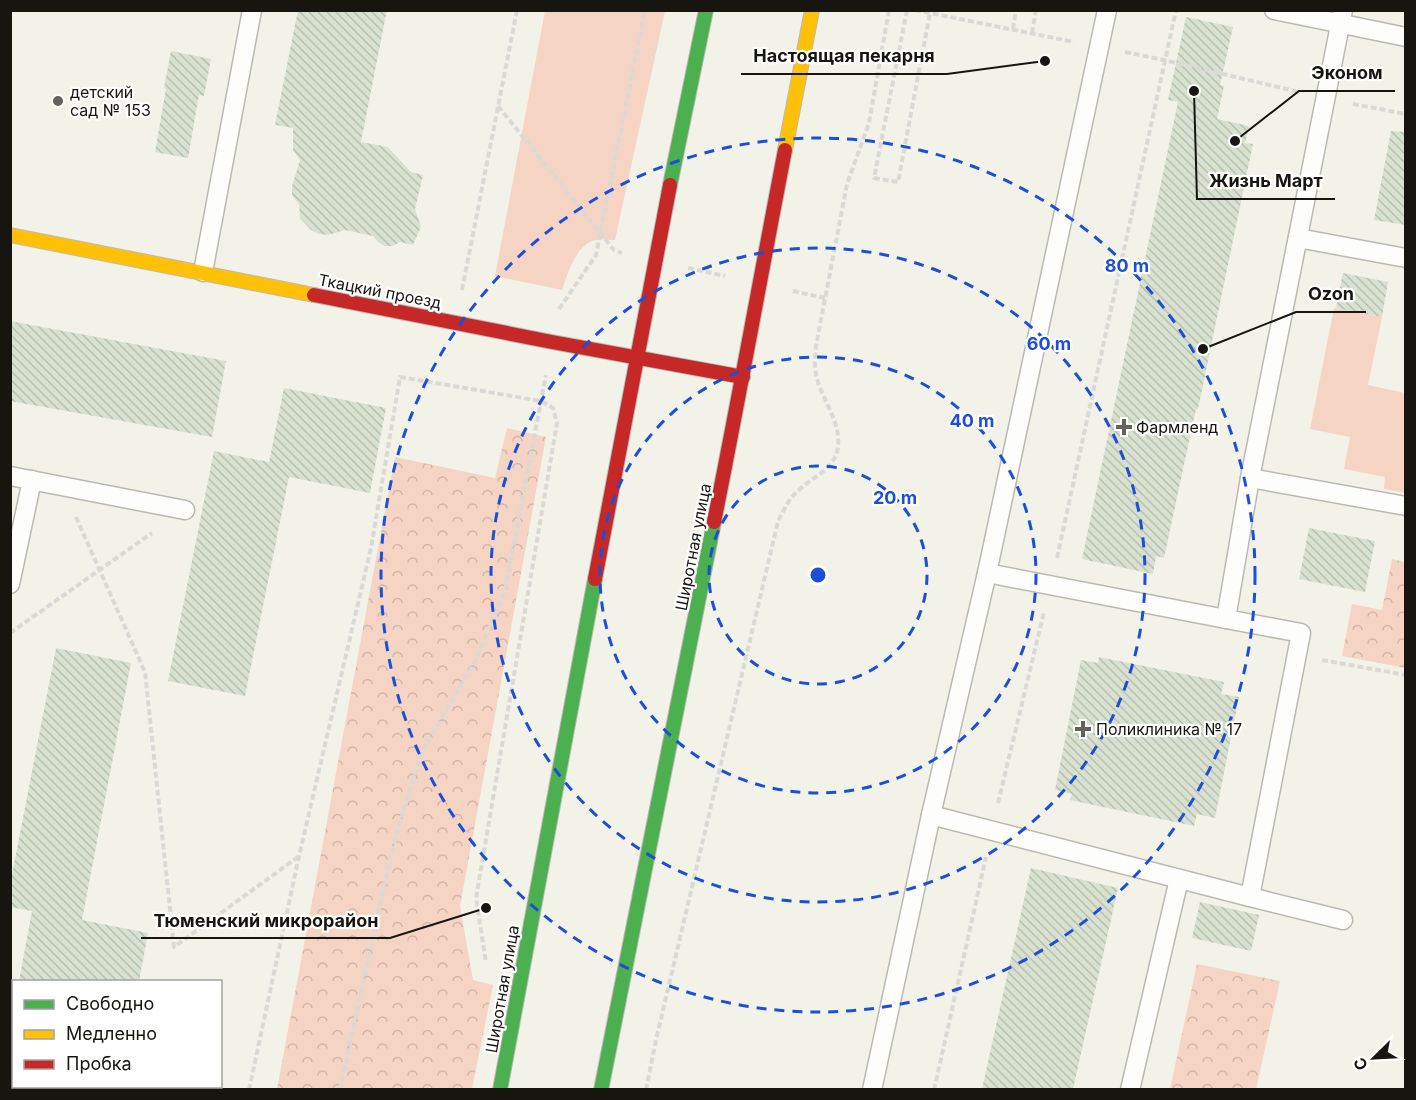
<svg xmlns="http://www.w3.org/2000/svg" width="1416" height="1100" viewBox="0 0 1416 1100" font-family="Inter,sans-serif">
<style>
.green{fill:#f5d4c4}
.park{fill:url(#park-crowns)}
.building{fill:url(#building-back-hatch)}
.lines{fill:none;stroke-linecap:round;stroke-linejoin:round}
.lane-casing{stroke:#babab3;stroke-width:21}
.fast-casing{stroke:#babab3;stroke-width:16}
.slow-casing{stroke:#babab3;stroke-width:16}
.jam-casing{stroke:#babab3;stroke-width:16}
.path{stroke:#dad9d6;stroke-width:4;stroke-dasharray:6 3;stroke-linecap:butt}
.lane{stroke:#fdfdfc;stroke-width:18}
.fast{stroke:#4caf50;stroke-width:14}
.slow{stroke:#ffc107;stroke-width:14}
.jam{stroke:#c62828;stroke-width:14}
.ring{fill:none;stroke:#1d4ed8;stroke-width:3;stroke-dasharray:10 8}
.poi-dot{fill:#63625b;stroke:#fff;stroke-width:2}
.labels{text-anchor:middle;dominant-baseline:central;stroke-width:4.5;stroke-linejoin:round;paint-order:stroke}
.poi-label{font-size:16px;fill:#16150f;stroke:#fff;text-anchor:start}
.street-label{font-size:16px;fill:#16150f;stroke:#fff}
.centre{fill:#1d4ed8;stroke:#fff;stroke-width:3}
.ring-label{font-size:18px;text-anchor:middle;font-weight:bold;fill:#1d4ed8;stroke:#fff;stroke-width:4.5;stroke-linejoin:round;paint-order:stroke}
.leader{fill:none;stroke:#16150f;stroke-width:2}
.callout-dot{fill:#16150f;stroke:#fff;stroke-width:2}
.callout-label{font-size:18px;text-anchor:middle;font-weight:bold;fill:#16150f;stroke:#fff;stroke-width:4.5;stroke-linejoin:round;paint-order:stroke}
</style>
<defs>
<pattern id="park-crowns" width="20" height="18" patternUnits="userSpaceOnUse" patternTransform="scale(1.5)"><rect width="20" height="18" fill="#f5d4c4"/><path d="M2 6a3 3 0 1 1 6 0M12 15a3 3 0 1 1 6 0" fill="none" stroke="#d1b5a7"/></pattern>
<pattern id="building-back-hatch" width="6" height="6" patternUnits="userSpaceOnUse" patternTransform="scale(1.5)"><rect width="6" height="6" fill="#d8e1cf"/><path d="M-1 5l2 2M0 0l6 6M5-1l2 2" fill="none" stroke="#b9c0b1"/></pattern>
</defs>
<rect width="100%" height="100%" fill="#f3f2e8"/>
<g class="green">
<path d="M545,11H665L615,240C610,240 602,239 596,240C576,244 568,273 562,290L495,276Z"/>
<polygon points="1334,308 1382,317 1368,385 1405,393 1405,493 1384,489 1385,477 1344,469 1350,437 1310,429"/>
</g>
<g class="park">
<polygon points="507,428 546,437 460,906 473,980 493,985 472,1089 277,1089 395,457 495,478"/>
<polygon points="1392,559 1405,562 1405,668 1342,656 1352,604 1382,610"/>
<polygon points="1197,964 1280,981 1256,1089 1170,1089"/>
</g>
<g class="building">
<polygon points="298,10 387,10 361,142 388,147 411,172 423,175 415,209 421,227 413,245 400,242 393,246 385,246 378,242 373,236 345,230 328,235 319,234 311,230 300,218 299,204 292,195 292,186 300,160 293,150 293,128 275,125"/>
<polygon points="1186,17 1233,27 1220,85 1224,86 1217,119 1249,126 1245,143 1253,144 1198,409 1196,409 1164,558 1156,556 1153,574 1082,559 1178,102 1168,100"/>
<polygon points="171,51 211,59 204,96 199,95 188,158 155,152 166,89 164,88"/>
<polygon points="1391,131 1406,132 1406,225 1374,220"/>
<polygon points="1343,273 1388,282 1382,317 1336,308"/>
<polygon points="10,321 226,361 212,437 10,401"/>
<polygon points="284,388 386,408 370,493 289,477 245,696 168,681 214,451 269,462"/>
<polygon points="1309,528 1375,541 1365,592 1299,579"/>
<polygon points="56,648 131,663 82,920 148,933 139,981 19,981 32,911 10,907 10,885"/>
<polygon points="1099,657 1224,682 1221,694 1239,697 1215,818 1197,814 1194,826 1070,800 1072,794 1055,790 1081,660 1098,663"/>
<polygon points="1031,868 1118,888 1073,1089 982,1089"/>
<polygon points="1200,902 1259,915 1251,951 1192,938"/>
</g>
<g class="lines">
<defs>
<g id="lane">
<polyline points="1274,10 1406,37"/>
<polyline points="1298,238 1406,258"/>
<polyline points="203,272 252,10"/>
<polyline points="10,476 185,510"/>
<polyline points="1250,478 1406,506"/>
<polyline points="987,573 1226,619"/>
<polyline points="10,584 32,480"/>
<polyline points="931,815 1250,897 1301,633 1226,619 1250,478 1343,10"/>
<polyline points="1250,897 1343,920"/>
<polyline points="10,1084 14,1090"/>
<polyline points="872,1090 931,815 987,573 1107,10"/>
<polyline points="1130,1090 1179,879"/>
</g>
<g id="fast">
<polyline points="670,185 706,10"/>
<polyline points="500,1090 595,579"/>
<polyline points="601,1090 714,522"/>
</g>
<g id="slow">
<polyline points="785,150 812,10"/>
<polyline points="10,235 314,295"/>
</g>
<g id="jam">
<polyline points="314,295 552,342 743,377"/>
<path d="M714,522C739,398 761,274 785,150"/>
<polyline points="595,579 670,185"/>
</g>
</defs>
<use href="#lane" class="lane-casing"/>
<use href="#fast" class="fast-casing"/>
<use href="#slow" class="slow-casing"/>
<use href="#jam" class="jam-casing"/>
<g class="path">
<polyline points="907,10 874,178 898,182 930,13"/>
<polyline points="915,10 1074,42"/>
<polyline points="1013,29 1016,10"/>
<polyline points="1032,33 1036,10"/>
<polyline points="1125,52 1164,60 1299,92"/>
<polyline points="1353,104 1406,114"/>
<polyline points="498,106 614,250 622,253"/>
<polyline points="688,268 725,276"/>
<polyline points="462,290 517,10"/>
<polyline points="793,291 825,298"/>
<polyline points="559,309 596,255 645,10"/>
<polyline points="76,517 145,672 174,947 298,857"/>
<polyline points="1057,558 1176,10"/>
<polyline points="10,633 152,533"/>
<polyline points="1322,660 1406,675"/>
<polyline points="998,803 1044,612"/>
<polyline points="249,1090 299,856 371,548 400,377 541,401 553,408 557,423 476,898 486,963"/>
<polyline points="340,1090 392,850 421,753 476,660 505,590 546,375"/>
<path d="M646,1090L656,1040L778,521C784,510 789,498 799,490C810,479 826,473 834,459C848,432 824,404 817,379C814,368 815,357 816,346L847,184L869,123L889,10"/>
<polyline points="934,1090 986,857"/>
</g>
<use href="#lane" class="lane"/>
<use href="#fast" class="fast"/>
<use href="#slow" class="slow"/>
<use href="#jam" class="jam"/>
</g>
<g class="ring">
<circle cx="818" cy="575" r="109"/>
<circle cx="818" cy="575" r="218"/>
<circle cx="818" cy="575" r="327"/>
<circle cx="818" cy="575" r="437"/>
</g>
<g class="poi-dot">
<circle cx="58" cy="101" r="6"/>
<path d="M1121 418h6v6h6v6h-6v6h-6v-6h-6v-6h6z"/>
<path d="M1080 720h6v6h6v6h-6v6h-6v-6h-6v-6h6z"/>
</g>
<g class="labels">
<g class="poi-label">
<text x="70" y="92">детский<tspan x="70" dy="18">сад № 153</tspan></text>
<text x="1136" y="427">Фармленд</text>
<text x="1096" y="729">Поликлиника № 17</text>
</g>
<g class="street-label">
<text transform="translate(380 291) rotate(11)">Ткацкий проезд</text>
<text transform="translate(693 547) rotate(-79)">Широтная улица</text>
<text transform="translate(502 989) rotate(-80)">Широтная улица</text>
</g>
</g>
<circle cx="818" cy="575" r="9" class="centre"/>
<g class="ring-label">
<text x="1127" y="272">80 m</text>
<text x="1049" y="350">60 m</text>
<text x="972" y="427">40 m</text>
<text x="895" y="504">20 m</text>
</g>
<path class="leader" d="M1045 61L947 74H741M1235 141L1299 91H1395M1194 91L1197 199H1335M1203 349L1296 312H1366M486 908L390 938H141"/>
<g class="callout-dot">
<circle cx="1045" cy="61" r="6"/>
<circle cx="1235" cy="141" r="6"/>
<circle cx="1194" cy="91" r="6"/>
<circle cx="1203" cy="349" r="6"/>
<circle cx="486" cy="908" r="6"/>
</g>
<g class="callout-label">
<text x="844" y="62">Настоящая пекарня</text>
<text x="1347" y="79">Эконом</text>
<text x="1266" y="187">Жизнь Март</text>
<text x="1331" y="300">Ozon</text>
<text x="266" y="927">Тюменский микрорайон</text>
</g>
<rect width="1416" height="1100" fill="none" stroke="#16150f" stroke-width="24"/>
<rect x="12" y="980" width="210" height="108" fill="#ffffff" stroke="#a2a19f" stroke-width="1.5"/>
<rect x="24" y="1000" width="30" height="9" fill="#4caf50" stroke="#a2a19f" stroke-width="1.5"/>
<text x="66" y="1010" font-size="18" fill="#16150f">Свободно</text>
<rect x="24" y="1030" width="30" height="9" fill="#ffc107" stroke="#a2a19f" stroke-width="1.5"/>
<text x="66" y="1040" font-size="18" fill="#16150f">Медленно</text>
<rect x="24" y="1060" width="30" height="9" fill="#c62828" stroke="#a2a19f" stroke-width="1.5"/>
<text x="66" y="1070" font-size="18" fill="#16150f">Пробка</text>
<g transform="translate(1374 1058) rotate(246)" stroke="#ffffff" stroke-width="4.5" paint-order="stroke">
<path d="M0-4.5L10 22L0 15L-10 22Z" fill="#16150f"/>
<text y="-9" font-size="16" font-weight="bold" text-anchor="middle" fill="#16150f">С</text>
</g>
</svg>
